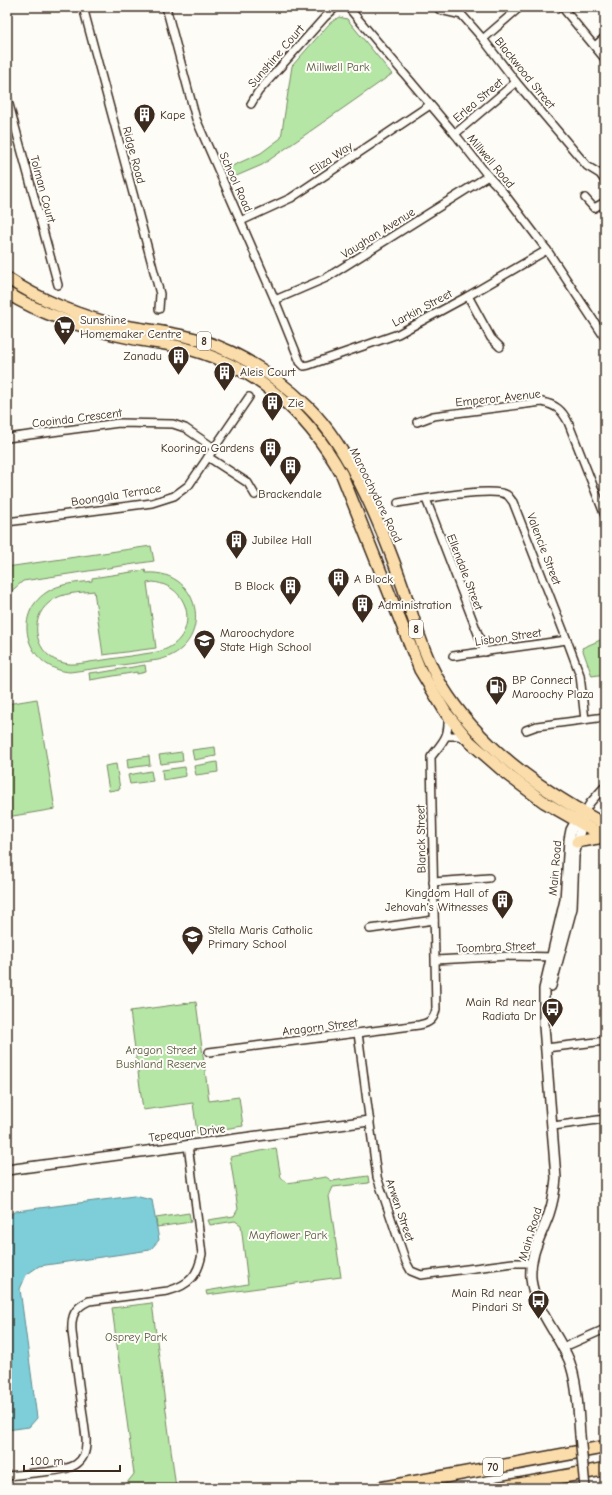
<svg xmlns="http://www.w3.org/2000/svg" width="612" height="1495" viewBox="0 0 612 1495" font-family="'Comic Neue',sans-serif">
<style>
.green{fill:#b5e6a5;stroke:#788862;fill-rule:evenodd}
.water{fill:#7dced8;stroke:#638c8e}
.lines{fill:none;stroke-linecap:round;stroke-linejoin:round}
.street-casing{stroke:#3b2a1e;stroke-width:10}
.secondary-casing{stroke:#3b2a1e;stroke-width:12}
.primary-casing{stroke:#3b2a1e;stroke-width:14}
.highway-casing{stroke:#3b2a1e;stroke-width:15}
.street{stroke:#fdfcf7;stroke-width:7}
.secondary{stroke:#fdfcf7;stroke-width:9}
.primary{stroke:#faddab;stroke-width:11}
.highway{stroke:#faddab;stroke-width:12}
.secondary-bridge-casing{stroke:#3b2a1e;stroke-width:12;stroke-linecap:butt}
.secondary-bridge{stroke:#fdfcf7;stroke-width:9}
.labels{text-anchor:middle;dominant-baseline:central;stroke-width:4;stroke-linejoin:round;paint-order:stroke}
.shield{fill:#fdfcf7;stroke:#75695f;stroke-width:1}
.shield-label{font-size:11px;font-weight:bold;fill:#3b2a1e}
.street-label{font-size:12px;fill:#3b2a1e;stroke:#fdfcf7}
.park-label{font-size:12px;fill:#5a5940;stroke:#fdfcf7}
.poi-label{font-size:12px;fill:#3b2a1e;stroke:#fdfcf7;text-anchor:start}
</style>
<rect width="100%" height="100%" fill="#fdfcf7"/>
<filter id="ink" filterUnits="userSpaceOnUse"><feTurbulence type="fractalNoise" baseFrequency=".025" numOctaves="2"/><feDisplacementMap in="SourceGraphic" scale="8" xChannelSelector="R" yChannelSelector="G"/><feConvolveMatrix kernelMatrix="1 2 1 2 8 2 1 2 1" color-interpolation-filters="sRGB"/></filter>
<g filter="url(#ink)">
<g class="green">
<polygon points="339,17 347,19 392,74 262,165 234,177 230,167 261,153 281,138 292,66 330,23"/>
<polygon points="151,546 154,561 23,581 7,595 7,567"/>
<path d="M145,570L146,573C204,569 215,648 158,660L70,672C28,669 10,616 47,592C60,583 77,583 92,581V578ZM153,582C196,587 199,643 157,652C137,655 117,658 97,661C86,662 74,666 64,663C35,657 27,619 50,602C62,592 79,593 94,591L103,655L156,648L147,583Z"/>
<polygon points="605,638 605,674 592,676 582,648"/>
<polygon points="145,665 146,672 137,674 137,672 90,680 89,673 98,672 98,673"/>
<polygon points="37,699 55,809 7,817 7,704"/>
<polygon points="215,747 216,756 194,760 192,750"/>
<polygon points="182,752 183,761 161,764 159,755"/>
<polygon points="149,756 150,765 128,768 127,759"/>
<polygon points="217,762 218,772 196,775 194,766"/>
<polygon points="116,764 120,789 109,791 105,766"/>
<polygon points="185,767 186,776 163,780 162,770"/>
<polygon points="151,771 153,781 130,784 128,775"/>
<polygon points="196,1002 209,1101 239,1097 243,1126 197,1133 193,1103 143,1110 130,1011"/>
<polygon points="276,1148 281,1178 287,1183 326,1177 332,1181 368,1176 369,1183 333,1187 329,1196 341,1277 207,1295 206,1291 248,1284 241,1225 235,1221 210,1225 208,1220 234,1216 238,1209 230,1157"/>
<polygon points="189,1213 191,1222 157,1227 156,1218"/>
<polygon points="152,1303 176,1488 123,1488 134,1474 112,1308"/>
</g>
<polygon class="water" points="134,1196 152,1200 159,1240 150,1250 39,1266 26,1275 20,1289 37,1418 29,1427 7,1430 7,1216 16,1211"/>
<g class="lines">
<defs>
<g id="street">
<polyline points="83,7 160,294 159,309"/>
<polyline points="166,7 196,119 275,300 300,362 304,366 309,365 398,334 468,296 547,250"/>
<polyline points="348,7 455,134 488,176 503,192 547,250 605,338"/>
<polyline points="437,7 440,10 462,15 483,39 516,82 587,166 600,174 605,181"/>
<polyline points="562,7 605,59"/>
<polyline points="483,39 520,7"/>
<polyline points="595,46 605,37"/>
<polyline points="7,97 58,285"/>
<polyline points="251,104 258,92 325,17 336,7"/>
<polyline points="455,134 516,82"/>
<polyline points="585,198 594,208 605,202"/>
<polyline points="241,221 291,198 430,105"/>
<polyline points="468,296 491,338 500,347"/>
<polyline points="275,300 326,278 488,176"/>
<path d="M417,422L433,416L542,402C556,405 562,410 568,422L605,516"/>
<polyline points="7,438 119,423 173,424 185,428 214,448"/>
<polyline points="208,457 248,483 255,495"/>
<polyline points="426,499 485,652"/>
<path d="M398,503C418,500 493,486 507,495C509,496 511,500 513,502L567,640L580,675L585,720"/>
<polyline points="7,522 152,503 174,496 189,485 249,397"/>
<polyline points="453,656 567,640"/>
<polyline points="526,730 537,726 605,717"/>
<polyline points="447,736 459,736 466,740"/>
<polyline points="584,813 590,803 605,786"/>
<polyline points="433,882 489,878"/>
<polyline points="370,929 434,920"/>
<polyline points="436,960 510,956 556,957"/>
<polyline points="358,1033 377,1177 406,1262 411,1271 421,1275 513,1263 531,1263"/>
<polyline points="546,1048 605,1041"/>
<path d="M209,1052L419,1025C429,1023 434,1020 436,1009L431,757C443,741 449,738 448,717"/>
<polyline points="553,1126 605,1119"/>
<polyline points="562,1348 605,1329"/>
<path d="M7,1476C19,1475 32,1473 44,1472C68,1469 88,1468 86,1438L72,1332C71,1316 74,1308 89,1301L168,1291C189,1285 198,1276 202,1254L188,1145"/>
</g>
<g id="secondary">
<polyline points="551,986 572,908 574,856 583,818"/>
<polyline points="7,1170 369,1121"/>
<path d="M580,1435C578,1411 578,1384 569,1360C558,1334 533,1306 531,1278C529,1255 542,1234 549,1214C553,1202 555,1190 556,1178L544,1026V989L565,900L569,840L571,830L576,821L581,816"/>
</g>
<g id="primary">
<path d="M7,278C38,299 81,317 118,325C147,330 175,332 203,341C243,354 278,378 308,407C352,450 384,533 404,590C415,623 424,656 442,686C473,737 521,775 571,805C582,812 594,818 605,825"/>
<path d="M7,293C45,317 91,330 135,339C150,342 165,343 180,347C251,363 307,411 342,475L420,670L446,713L470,742L509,776L544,802L605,837"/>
<path d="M577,842C586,840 595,839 604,837"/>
</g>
<g id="highway">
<polyline points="382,1488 605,1447"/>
<polyline points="499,1488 605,1469"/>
</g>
</defs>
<use href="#street" class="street-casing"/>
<use href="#secondary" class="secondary-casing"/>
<use href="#primary" class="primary-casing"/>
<use href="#highway" class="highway-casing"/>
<use href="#street" class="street"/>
<use href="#secondary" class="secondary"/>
<use href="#primary" class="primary"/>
<use href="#highway" class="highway"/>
<defs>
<polyline id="secondary-bridge" points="580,1435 585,1488"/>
</defs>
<use href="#secondary-bridge" class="secondary-bridge-casing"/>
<use href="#secondary-bridge" class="secondary-bridge"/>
</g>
</g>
<defs>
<symbol id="building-pin" viewBox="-11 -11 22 30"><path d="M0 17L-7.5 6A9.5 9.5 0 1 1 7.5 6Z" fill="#3b2a1e" stroke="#fdfcf7"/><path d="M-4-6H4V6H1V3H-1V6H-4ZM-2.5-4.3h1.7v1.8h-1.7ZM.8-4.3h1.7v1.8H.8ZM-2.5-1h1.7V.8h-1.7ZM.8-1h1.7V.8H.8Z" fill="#fff"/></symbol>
<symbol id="supermarket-pin" viewBox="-11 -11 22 30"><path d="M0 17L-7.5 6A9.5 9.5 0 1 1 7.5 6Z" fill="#3b2a1e" stroke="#fdfcf7"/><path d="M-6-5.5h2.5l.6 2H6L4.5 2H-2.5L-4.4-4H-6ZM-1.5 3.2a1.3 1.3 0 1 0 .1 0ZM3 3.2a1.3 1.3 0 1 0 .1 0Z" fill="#fff"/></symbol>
<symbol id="school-pin" viewBox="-11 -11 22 30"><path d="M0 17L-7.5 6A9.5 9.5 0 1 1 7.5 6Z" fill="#3b2a1e" stroke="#fdfcf7"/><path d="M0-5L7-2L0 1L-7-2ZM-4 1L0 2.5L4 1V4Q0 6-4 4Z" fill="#fff"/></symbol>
<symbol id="fuel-pin" viewBox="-11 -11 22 30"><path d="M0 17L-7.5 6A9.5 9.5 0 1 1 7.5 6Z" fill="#3b2a1e" stroke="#fdfcf7"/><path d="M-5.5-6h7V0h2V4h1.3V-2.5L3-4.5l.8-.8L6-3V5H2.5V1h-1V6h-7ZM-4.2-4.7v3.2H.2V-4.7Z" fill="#fff"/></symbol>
<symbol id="bus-pin" viewBox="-11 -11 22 30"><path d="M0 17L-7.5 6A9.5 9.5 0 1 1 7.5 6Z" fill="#3b2a1e" stroke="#fdfcf7"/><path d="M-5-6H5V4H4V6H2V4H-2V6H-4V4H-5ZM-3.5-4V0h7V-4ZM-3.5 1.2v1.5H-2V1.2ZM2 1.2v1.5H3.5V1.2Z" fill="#fff"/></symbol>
</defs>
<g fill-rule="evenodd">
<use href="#building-pin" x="132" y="102" width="25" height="34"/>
<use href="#supermarket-pin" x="52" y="314" width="25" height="34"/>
<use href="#building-pin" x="166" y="344" width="25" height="34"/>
<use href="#building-pin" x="212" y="360" width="25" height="34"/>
<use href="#building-pin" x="260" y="390" width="25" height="34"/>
<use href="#building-pin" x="258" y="436" width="25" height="34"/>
<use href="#building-pin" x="278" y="454" width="25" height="34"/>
<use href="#building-pin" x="224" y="528" width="25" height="34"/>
<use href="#building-pin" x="326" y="566" width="25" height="34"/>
<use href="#building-pin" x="278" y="574" width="25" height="34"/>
<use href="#building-pin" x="350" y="592" width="25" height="34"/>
<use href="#school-pin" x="192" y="628" width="25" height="34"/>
<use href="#fuel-pin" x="484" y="674" width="25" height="34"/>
<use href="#building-pin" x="490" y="888" width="25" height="34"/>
<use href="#school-pin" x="180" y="924" width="25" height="34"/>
<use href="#bus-pin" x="540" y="996" width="25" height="34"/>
<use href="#bus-pin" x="526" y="1288" width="25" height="34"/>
</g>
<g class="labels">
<g class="shield">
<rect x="197" y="332" width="14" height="18" rx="3"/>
<rect x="409" y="620" width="14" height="18" rx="3"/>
<rect x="483" y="1458" width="20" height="18" rx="3"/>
</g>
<g class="shield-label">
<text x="204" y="341">8</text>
<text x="416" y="629">8</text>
<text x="493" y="1467">70</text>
</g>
<g class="street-label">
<text transform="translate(276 56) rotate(-49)">Sunshine Court</text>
<text transform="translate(525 73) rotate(51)">Blackwood Street</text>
<text transform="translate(478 100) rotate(-40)">Erlea Street</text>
<text transform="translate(134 155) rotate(75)">Ridge Road</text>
<text transform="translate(331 158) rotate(-34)">Eliza Way</text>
<text transform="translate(491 161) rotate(50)">Millwell Road</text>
<text transform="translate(236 182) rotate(66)">School Road</text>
<text transform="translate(43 189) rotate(75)">Tolman Court</text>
<text transform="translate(378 233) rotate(-32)">Vaughan Avenue</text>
<text transform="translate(422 308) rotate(-28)">Larkin Street</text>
<text transform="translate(498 398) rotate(-6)">Emperor Avenue</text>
<text transform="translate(77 418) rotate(-7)">Cooinda Crescent</text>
<text transform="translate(116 495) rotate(-9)">Boongala Terrace</text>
<text transform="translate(376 495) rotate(64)">Maroochydore Road</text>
<text transform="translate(544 549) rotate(69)">Valencie Street</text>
<text transform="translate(465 572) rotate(69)">Ellendale Street</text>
<text transform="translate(508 637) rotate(-8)">Lisbon Street</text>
<text transform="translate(421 839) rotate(-91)">Blanck Street</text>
<text transform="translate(555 868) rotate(-85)">Main Road</text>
<text transform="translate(496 947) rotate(-2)">Toombra Street</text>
<text transform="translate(320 1027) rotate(-7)">Aragorn Street</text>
<text transform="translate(187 1133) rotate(-7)">Tepequar Drive</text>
<text transform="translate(400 1210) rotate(71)">Arwen Street</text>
<text transform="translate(530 1234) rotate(-73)">Main Road</text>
</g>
<g class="park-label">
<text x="338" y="67">Millwell Park</text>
<text x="161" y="1050">Aragon Street<tspan x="161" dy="14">Bushland Reserve</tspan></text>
<text x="288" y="1235">Mayflower Park</text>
<text x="136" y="1337">Osprey Park</text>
</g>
<g class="poi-label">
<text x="160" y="115">Kape</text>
<text x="80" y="320">Sunshine<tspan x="80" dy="14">Homemaker Centre</tspan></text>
<text x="162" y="356" text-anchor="end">Zanadu</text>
<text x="240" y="372">Aleis Court</text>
<text x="288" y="403">Zie</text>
<text x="254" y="448" text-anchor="end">Kooringa Gardens</text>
<text x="290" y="494" text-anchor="middle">Brackendale</text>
<text x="252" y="540">Jubilee Hall</text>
<text x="354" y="579">A Block</text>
<text x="274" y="586" text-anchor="end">B Block</text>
<text x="378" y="605">Administration</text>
<text x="220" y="633">Maroochydore<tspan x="220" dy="14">State High School</tspan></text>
<text x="512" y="680">BP Connect<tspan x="512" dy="14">Maroochy Plaza</tspan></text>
<text x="488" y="893" text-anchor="end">Kingdom Hall of<tspan x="488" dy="14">Jehovah's Witnesses</tspan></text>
<text x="208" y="930">Stella Maris Catholic<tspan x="208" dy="14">Primary School</tspan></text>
<text x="536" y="1002" text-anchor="end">Main Rd near<tspan x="536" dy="14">Radiata Dr</tspan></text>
<text x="522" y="1293" text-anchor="end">Main Rd near<tspan x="522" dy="14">Pindari St</tspan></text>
</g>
</g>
<rect width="612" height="1495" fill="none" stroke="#fdfcf7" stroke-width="24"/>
<rect x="12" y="12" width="588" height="1471" fill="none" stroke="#3b2a1e" stroke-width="1.5" filter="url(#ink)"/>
<path d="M24 1465v6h96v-6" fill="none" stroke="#3b2a1e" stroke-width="2"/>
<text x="30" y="1465" font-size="12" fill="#3b2a1e" stroke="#fdfcf7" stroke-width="3" paint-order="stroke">100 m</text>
</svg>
